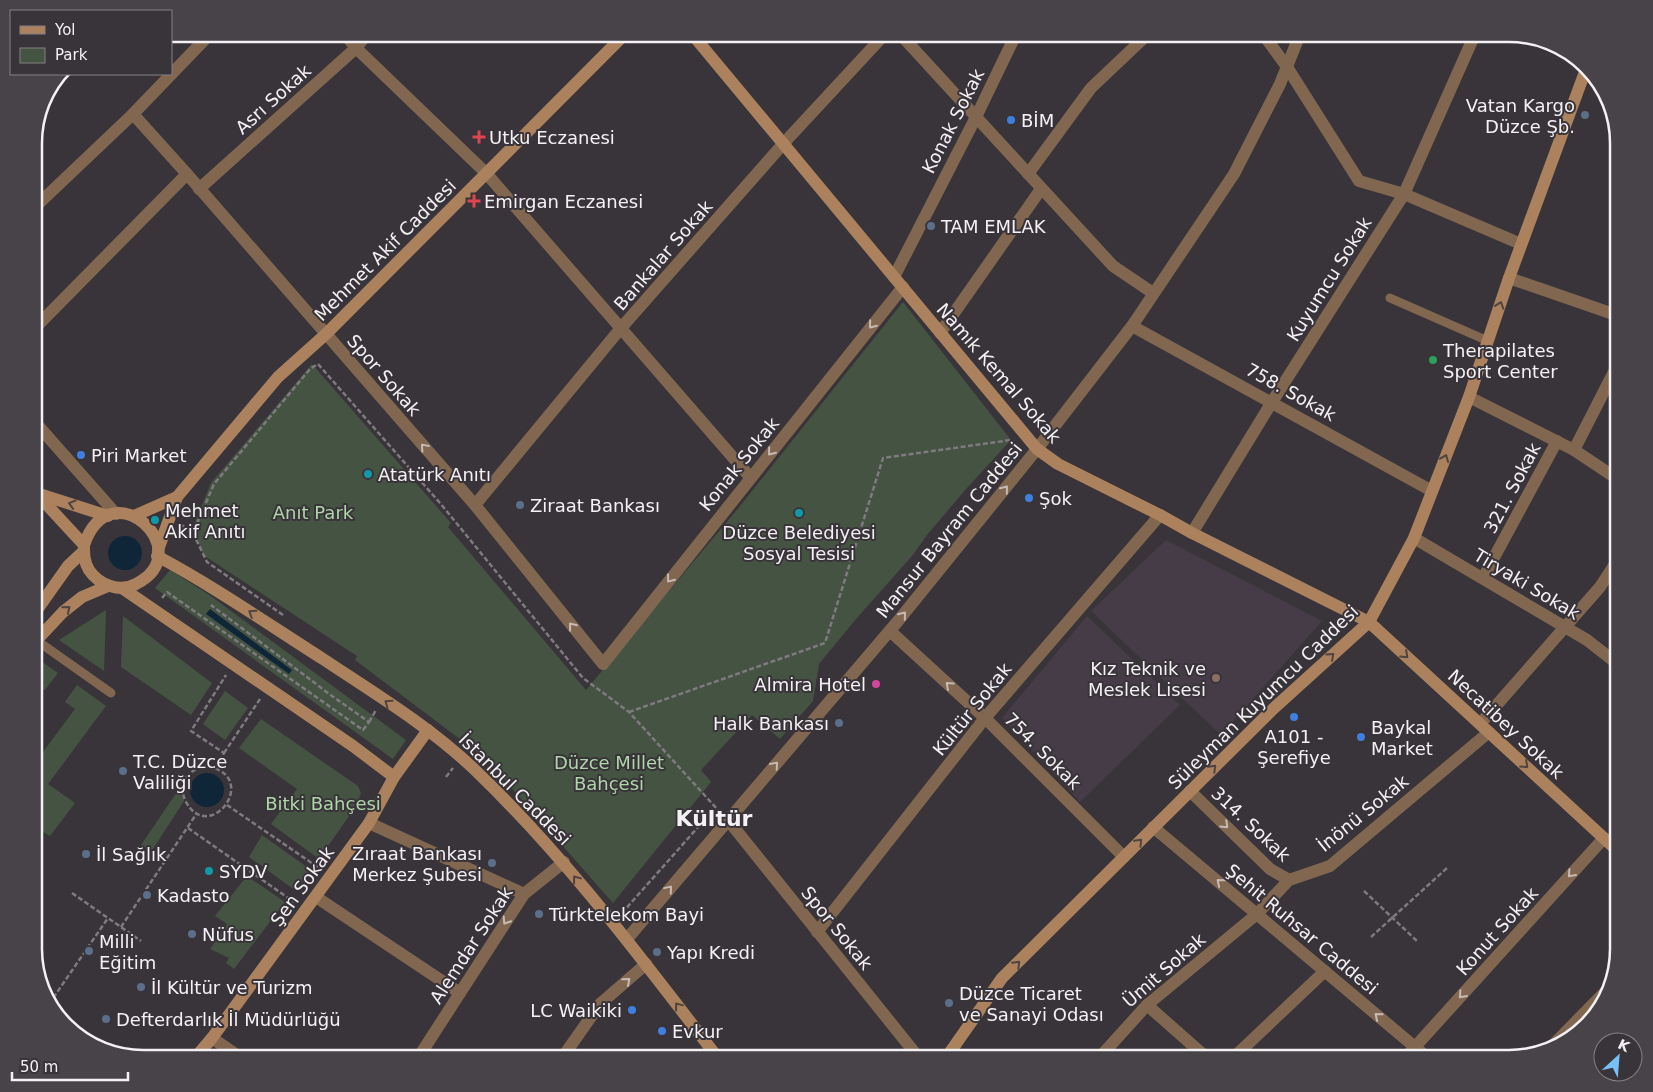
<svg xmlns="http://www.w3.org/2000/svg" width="1653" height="1092" viewBox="0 0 1653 1092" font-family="'DejaVu Sans',sans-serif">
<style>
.built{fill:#453c47}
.green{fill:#455442}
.water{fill:#0f2638}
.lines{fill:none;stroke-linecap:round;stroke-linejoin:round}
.path{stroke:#7e7a7f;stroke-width:2.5;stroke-dasharray:5 2.5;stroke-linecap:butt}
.lane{stroke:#816750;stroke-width:9}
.street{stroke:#816750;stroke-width:12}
.secondary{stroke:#ab825d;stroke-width:12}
.oneway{stroke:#504440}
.oneway2{stroke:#c6bab3}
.service-dot{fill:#5c6f8a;stroke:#393439;stroke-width:2}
.shop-dot{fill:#3f7fe0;stroke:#393439;stroke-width:2}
.health-dot{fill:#e0444e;stroke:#393439;stroke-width:2}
.leisure-dot{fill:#2e9e5b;stroke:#393439;stroke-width:2}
.culture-dot{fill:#0f9aa8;stroke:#393439;stroke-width:2}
.education-dot{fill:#8d6e63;stroke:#393439;stroke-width:2}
.hotel-dot{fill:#d1479c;stroke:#393439;stroke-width:2}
.labels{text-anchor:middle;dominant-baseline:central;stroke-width:4;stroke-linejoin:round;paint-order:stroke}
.street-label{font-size:18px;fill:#f4f1f5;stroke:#393439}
.poi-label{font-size:18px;fill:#f4f1f5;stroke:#393439;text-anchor:start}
.park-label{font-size:18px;fill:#afd6a9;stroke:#393439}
.district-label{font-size:22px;font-weight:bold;fill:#f4f1f5;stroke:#393439}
.rim{fill:none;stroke:#f4f1f5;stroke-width:2.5}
</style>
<rect width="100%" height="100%" fill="#393439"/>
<g class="built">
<polygon points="1166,540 1322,621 1221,735 1091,611"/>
<polygon points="1087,616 1180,705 1080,802 1002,718"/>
</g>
<g class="green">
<polygon points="903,302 1011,440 966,489 927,535 912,556 856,619 819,664 813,701 780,739 752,715 701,770 711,782 613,903 485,758 355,660 357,656 203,555 193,527 211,483 312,364 451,523 448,527 586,690 736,511"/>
<polygon points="170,570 208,594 406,740 393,759 155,588"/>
<polygon points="106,610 104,671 59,640"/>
<polygon points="123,616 212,683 191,715 121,667"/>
<polygon points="41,661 58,673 45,690 39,688 34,696 34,671"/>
<polygon points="77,685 106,706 48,784 75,803 50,836 34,827 34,764 75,709 65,702"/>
<polygon points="225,691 248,708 225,740 203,724"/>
<polygon points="261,719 358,786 361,793 356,806 319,859 271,824 297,789 239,748"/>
<polygon points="179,789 184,801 151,852 141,845"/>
<polygon points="262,835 311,870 296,891 249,857"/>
<polygon points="247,876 285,902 234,969 226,963 229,958 210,949 227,924 215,916"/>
</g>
<g class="water">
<circle cx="125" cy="553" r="17"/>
<polygon points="210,609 292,670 289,674 206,614"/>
<circle cx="207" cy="790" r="17"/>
</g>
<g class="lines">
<g class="path">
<polyline points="180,524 193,533"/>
<polyline points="162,598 167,592 363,730 369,722 332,696 211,605"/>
<polyline points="283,615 207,562 193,533 214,484 310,369 318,364 440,503 583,678 629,712 718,810"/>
<polyline points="629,712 825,643 883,458 1011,440"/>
<polyline points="369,722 376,710"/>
<polyline points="224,753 260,699"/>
<path d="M208,766C262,778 208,847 185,800C177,781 190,768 208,766Z"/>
<polyline points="216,768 224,753 191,731 226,675"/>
<polyline points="446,777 453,768"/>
<polyline points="227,805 319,868"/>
<polyline points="188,828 294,902"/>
<polyline points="1364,891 1417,941"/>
<polyline points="72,893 141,941"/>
<polyline points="622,913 707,817"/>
<polyline points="121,927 197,813"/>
<polyline points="1371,937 1447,868"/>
<polyline points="49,1004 108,918"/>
</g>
<g class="lane">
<polyline points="1390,298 1488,341"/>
<polyline points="36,640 111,693"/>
</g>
<g class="street">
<polyline points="345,34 356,48 486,173 750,477"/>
<polyline points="900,34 1113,266 1153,293"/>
<polyline points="1263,34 1287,67 1359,181 1404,194 1521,244"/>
<polyline points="133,114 187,174 475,505 603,664 903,287"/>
<polyline points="1028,174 1091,88 1148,34"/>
<polyline points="199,189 356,48 367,34"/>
<polyline points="34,208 133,114 210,34"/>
<polyline points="894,277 976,117 1016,34"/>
<polyline points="1509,278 1619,316"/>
<polyline points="1132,326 1432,491"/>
<polyline points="34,329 187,174"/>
<polyline points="940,333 1041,189"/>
<polyline points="1469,397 1574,450 1619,480"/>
<polyline points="34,421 116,514"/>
<polyline points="1574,450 1619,362"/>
<polyline points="475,505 621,328 783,144 885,34"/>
<polyline points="1192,533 1272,402 1404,194 1475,34"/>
<polyline points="1414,538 1587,640 1619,665"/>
<polyline points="1483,578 1557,441"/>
<polyline points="890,631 985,718 1124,857"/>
<polyline points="1480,724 1600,587 1619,558"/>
<polyline points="1190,791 1270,869 1289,880"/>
<polyline points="728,820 919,1058"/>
<polyline points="369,823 524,894"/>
<polyline points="1153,827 1428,1058"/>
<polyline points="316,897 460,993"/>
<polyline points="817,932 985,718 1160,515"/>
<polyline points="627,939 898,621 1037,449 1132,326 1234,174 1280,84 1300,34"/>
<polyline points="1147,1005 1207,1058"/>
<polyline points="212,1038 241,1058"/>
<polyline points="1549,1049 1607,990"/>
<polyline points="418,1058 524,894 564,862"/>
<polyline points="562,1058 600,1004 646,964"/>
<polyline points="1099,1058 1147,1005 1257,914 1289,880 1330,866 1489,732"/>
<polyline points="1233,1058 1325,971"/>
<polyline points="1405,1058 1604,838"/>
</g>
<g class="secondary">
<polyline points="692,34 1037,449 1058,464 1160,515 1192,533 1369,622 1619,852"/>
<path d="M36,493L84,545C84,554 84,562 89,570C99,585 120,593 136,584C200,552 111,467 84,545"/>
<polyline points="36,493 108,516"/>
<polyline points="134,516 177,497"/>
<polyline points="158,550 177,497 278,377 326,334 625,34"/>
<path d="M157,556C215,587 268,624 323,659C374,693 429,726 474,769C566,857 641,958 718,1058"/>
<polyline points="122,588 353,746 394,777"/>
<polyline points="34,614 68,566 84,551"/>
<polyline points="34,643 63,612 82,597 108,586"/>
<polyline points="195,1058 212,1038 369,823 394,777 428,730"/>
<polyline points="946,1058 1002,978 1273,709 1369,622 1414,538 1469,397 1509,278 1586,69"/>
</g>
</g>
<defs><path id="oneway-chevron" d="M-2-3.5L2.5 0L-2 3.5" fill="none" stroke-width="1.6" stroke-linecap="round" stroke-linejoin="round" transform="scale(1.25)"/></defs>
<g class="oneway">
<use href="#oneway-chevron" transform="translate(1500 305) rotate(-71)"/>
<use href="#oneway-chevron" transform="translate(1445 458) rotate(-68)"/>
<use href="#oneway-chevron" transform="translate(72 504) rotate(-163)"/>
<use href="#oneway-chevron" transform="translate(67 609) rotate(-40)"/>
<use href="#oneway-chevron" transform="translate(252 613) rotate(-147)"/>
<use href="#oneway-chevron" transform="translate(1405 655) rotate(43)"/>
<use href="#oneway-chevron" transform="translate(1331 656) rotate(-42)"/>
<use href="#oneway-chevron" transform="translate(388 703) rotate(-145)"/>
<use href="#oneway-chevron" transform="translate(1525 765) rotate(43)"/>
<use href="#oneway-chevron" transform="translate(1213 768) rotate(-45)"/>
<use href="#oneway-chevron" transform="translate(1139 842) rotate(-46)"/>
<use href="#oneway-chevron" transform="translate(576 879) rotate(-127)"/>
<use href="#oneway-chevron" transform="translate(1017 964) rotate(-45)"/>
<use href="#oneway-chevron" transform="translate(678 1006) rotate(-127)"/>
</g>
<g class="oneway2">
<use href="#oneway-chevron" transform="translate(872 325) rotate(129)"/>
<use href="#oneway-chevron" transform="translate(424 447) rotate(-131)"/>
<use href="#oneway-chevron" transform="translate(771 452) rotate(129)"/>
<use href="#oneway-chevron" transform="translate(1005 489) rotate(-51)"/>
<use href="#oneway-chevron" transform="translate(670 579) rotate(128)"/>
<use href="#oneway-chevron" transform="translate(903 615) rotate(-51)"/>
<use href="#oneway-chevron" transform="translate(572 626) rotate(-129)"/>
<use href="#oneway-chevron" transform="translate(949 685) rotate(-138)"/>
<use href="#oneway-chevron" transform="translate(775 765) rotate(-49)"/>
<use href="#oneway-chevron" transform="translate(1225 825) rotate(44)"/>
<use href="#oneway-chevron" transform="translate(1571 874) rotate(132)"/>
<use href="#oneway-chevron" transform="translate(1220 882) rotate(-140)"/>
<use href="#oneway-chevron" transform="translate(669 889) rotate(-50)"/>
<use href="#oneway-chevron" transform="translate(506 921) rotate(123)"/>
<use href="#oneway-chevron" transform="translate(627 981) rotate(-41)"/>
<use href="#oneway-chevron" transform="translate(1462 995) rotate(132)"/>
<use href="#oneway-chevron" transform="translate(1378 1016) rotate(-140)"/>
</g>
<g class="service-dot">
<circle cx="1585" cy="115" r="5"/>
<circle cx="931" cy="226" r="5"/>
<circle cx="520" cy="505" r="5"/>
<circle cx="839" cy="723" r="5"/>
<circle cx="123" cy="771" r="5"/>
<circle cx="86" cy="854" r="5"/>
<circle cx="492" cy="863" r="5"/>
<circle cx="147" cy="895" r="5"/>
<circle cx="539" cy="914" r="5"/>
<circle cx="192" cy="934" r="5"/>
<circle cx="89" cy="951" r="5"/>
<circle cx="657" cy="952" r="5"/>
<circle cx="141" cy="987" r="5"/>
<circle cx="949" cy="1003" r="5"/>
<circle cx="106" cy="1019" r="5"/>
</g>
<g class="shop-dot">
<circle cx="1011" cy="120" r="5"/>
<circle cx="81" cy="455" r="5"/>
<circle cx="1029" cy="498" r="5"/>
<circle cx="1294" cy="717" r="5"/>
<circle cx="1361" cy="737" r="5"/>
<circle cx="632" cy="1010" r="5"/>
<circle cx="662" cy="1031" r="5"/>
</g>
<g class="health-dot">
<path d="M476.5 129.5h5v5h5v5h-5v5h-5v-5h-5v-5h5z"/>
<path d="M471.5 193.5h5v5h5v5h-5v5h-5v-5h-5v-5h5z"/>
</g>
<circle class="leisure-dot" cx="1433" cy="360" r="5"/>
<g class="culture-dot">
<circle cx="368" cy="474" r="5"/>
<circle cx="799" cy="513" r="5"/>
<circle cx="155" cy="520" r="5"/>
<circle cx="209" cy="871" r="5"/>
</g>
<circle class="education-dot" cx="1216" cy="678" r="5"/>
<circle class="hotel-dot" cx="876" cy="684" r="5"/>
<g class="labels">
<g class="street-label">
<text transform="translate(273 99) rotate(-42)">Asrı Sokak</text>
<text transform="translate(953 121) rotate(-63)">Konak Sokak</text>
<text transform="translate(385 250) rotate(-45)">Mehmet Akif Caddesi</text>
<text transform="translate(663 255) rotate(-49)">Bankalar Sokak</text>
<text transform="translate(1329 279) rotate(-58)">Kuyumcu Sokak</text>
<text transform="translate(999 373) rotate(49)">Namık Kemal Sokak</text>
<text transform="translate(384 375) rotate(49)">Spor Sokak</text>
<text transform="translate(1291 392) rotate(29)">758. Sokak</text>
<text transform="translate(739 464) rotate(-51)">Konak Sokak</text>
<text transform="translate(1512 488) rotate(-62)">321. Sokak</text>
<text transform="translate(949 530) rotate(-51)">Mansur Bayram Caddesi</text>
<text transform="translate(1527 584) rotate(31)">Tiryaki Sokak</text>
<text transform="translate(1263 697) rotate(-44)">Süleyman Kuyumcu Caddesi</text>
<text transform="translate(972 709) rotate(-51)">Kültür Sokak</text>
<text transform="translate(1506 724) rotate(43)">Necatibey Sokak</text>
<text transform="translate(1043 751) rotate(45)">754. Sokak</text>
<text transform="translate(515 789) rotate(45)">İstanbul Caddesi</text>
<text transform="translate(1363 813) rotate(-39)">İnönü Sokak</text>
<text transform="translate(1251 824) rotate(43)">314. Sokak</text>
<text transform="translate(302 886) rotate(-54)">Şen Sokak</text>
<text transform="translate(837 928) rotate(51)">Spor Sokak</text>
<text transform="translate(1302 929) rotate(40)">Şehit Ruhsar Caddesi</text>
<text transform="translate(1497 931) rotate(-48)">Konut Sokak</text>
<text transform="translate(471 945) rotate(-57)">Alemdar Sokak</text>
<text transform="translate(1164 970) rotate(-41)">Ümit Sokak</text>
</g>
<g class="poi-label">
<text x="1575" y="105" text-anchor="end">Vatan Kargo<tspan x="1575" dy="21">Düzce Şb.</tspan></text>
<text x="1021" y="120">BİM</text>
<text x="489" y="137">Utku Eczanesi</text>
<text x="484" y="201">Emirgan Eczanesi</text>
<text x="941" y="226">TAM EMLAK</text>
<text x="1443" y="350">Therapilates<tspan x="1443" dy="21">Sport Center</tspan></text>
<text x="91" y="455">Piri Market</text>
<text x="378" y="474">Atatürk Anıtı</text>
<text x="1039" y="498">Şok</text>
<text x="530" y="505">Ziraat Bankası</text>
<text x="165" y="510">Mehmet<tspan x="165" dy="21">Akif Anıtı</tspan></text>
<text x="799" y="532" text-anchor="middle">Düzce Belediyesi<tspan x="799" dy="21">Sosyal Tesisi</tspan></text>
<text x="1206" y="668" text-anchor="end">Kız Teknik ve<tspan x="1206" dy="21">Meslek Lisesi</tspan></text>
<text x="866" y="684" text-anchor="end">Almira Hotel</text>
<text x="829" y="723" text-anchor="end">Halk Bankası</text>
<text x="1371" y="727">Baykal<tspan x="1371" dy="21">Market</tspan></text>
<text x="1294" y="736" text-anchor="middle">A101 -<tspan x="1294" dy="21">Şerefiye</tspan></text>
<text x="133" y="761">T.C. Düzce<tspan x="133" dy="21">Valiliği</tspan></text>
<text x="482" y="853" text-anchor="end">Zıraat Bankası<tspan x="482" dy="21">Merkez Şubesi</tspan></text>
<text x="96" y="854">İl Sağlık</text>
<text x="219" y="871">SYDV</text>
<text x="157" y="895">Kadasto</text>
<text x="549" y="914">Türktelekom Bayi</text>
<text x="202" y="934">Nüfus</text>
<text x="99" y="941">Milli<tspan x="99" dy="21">Eğitim</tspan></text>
<text x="667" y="952">Yapı Kredi</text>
<text x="151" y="987">İl Kültür ve Turizm</text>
<text x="959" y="993">Düzce Ticaret<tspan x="959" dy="21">ve Sanayi Odası</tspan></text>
<text x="622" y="1010" text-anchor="end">LC Waikiki</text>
<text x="116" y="1019">Defterdarlık İl Müdürlüğü</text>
<text x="672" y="1031">Evkur</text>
</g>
<g class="park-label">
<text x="313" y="512">Anıt Park</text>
<text x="609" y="762">Düzce Millet<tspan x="609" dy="21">Bahçesi</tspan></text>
<text x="323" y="803">Bitki Bahçesi</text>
</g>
<g class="district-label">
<text x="714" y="818">Kültür</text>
</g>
</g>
<path d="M0 0H1653V1092H0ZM143 42H1509A101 101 0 0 1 1610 143V949A101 101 0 0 1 1509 1050H143A101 101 0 0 1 42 949V143A101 101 0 0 1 143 42Z" fill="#484348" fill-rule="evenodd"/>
<path class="rim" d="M143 42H1509A101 101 0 0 1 1610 143V949A101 101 0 0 1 1509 1050H143A101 101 0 0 1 42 949V143A101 101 0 0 1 143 42Z"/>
<rect x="10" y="10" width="162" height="65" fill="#393439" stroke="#848084"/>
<rect x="20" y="26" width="25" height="8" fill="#ab825d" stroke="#848084"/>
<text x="55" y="35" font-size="15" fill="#f4f1f5">Yol</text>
<rect x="20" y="48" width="25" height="15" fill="#455442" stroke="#848084"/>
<text x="55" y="60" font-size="15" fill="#f4f1f5">Park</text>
<g transform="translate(1618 1057) rotate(26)"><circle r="24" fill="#393439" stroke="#848084"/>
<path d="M0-4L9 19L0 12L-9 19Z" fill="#77bff7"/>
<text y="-8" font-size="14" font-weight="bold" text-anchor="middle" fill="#f4f1f5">K</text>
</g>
<path d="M12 1072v8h116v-8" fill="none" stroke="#f4f1f5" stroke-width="2.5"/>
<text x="20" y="1072" font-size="15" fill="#f4f1f5" stroke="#393439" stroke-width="4" paint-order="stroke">50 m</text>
</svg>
